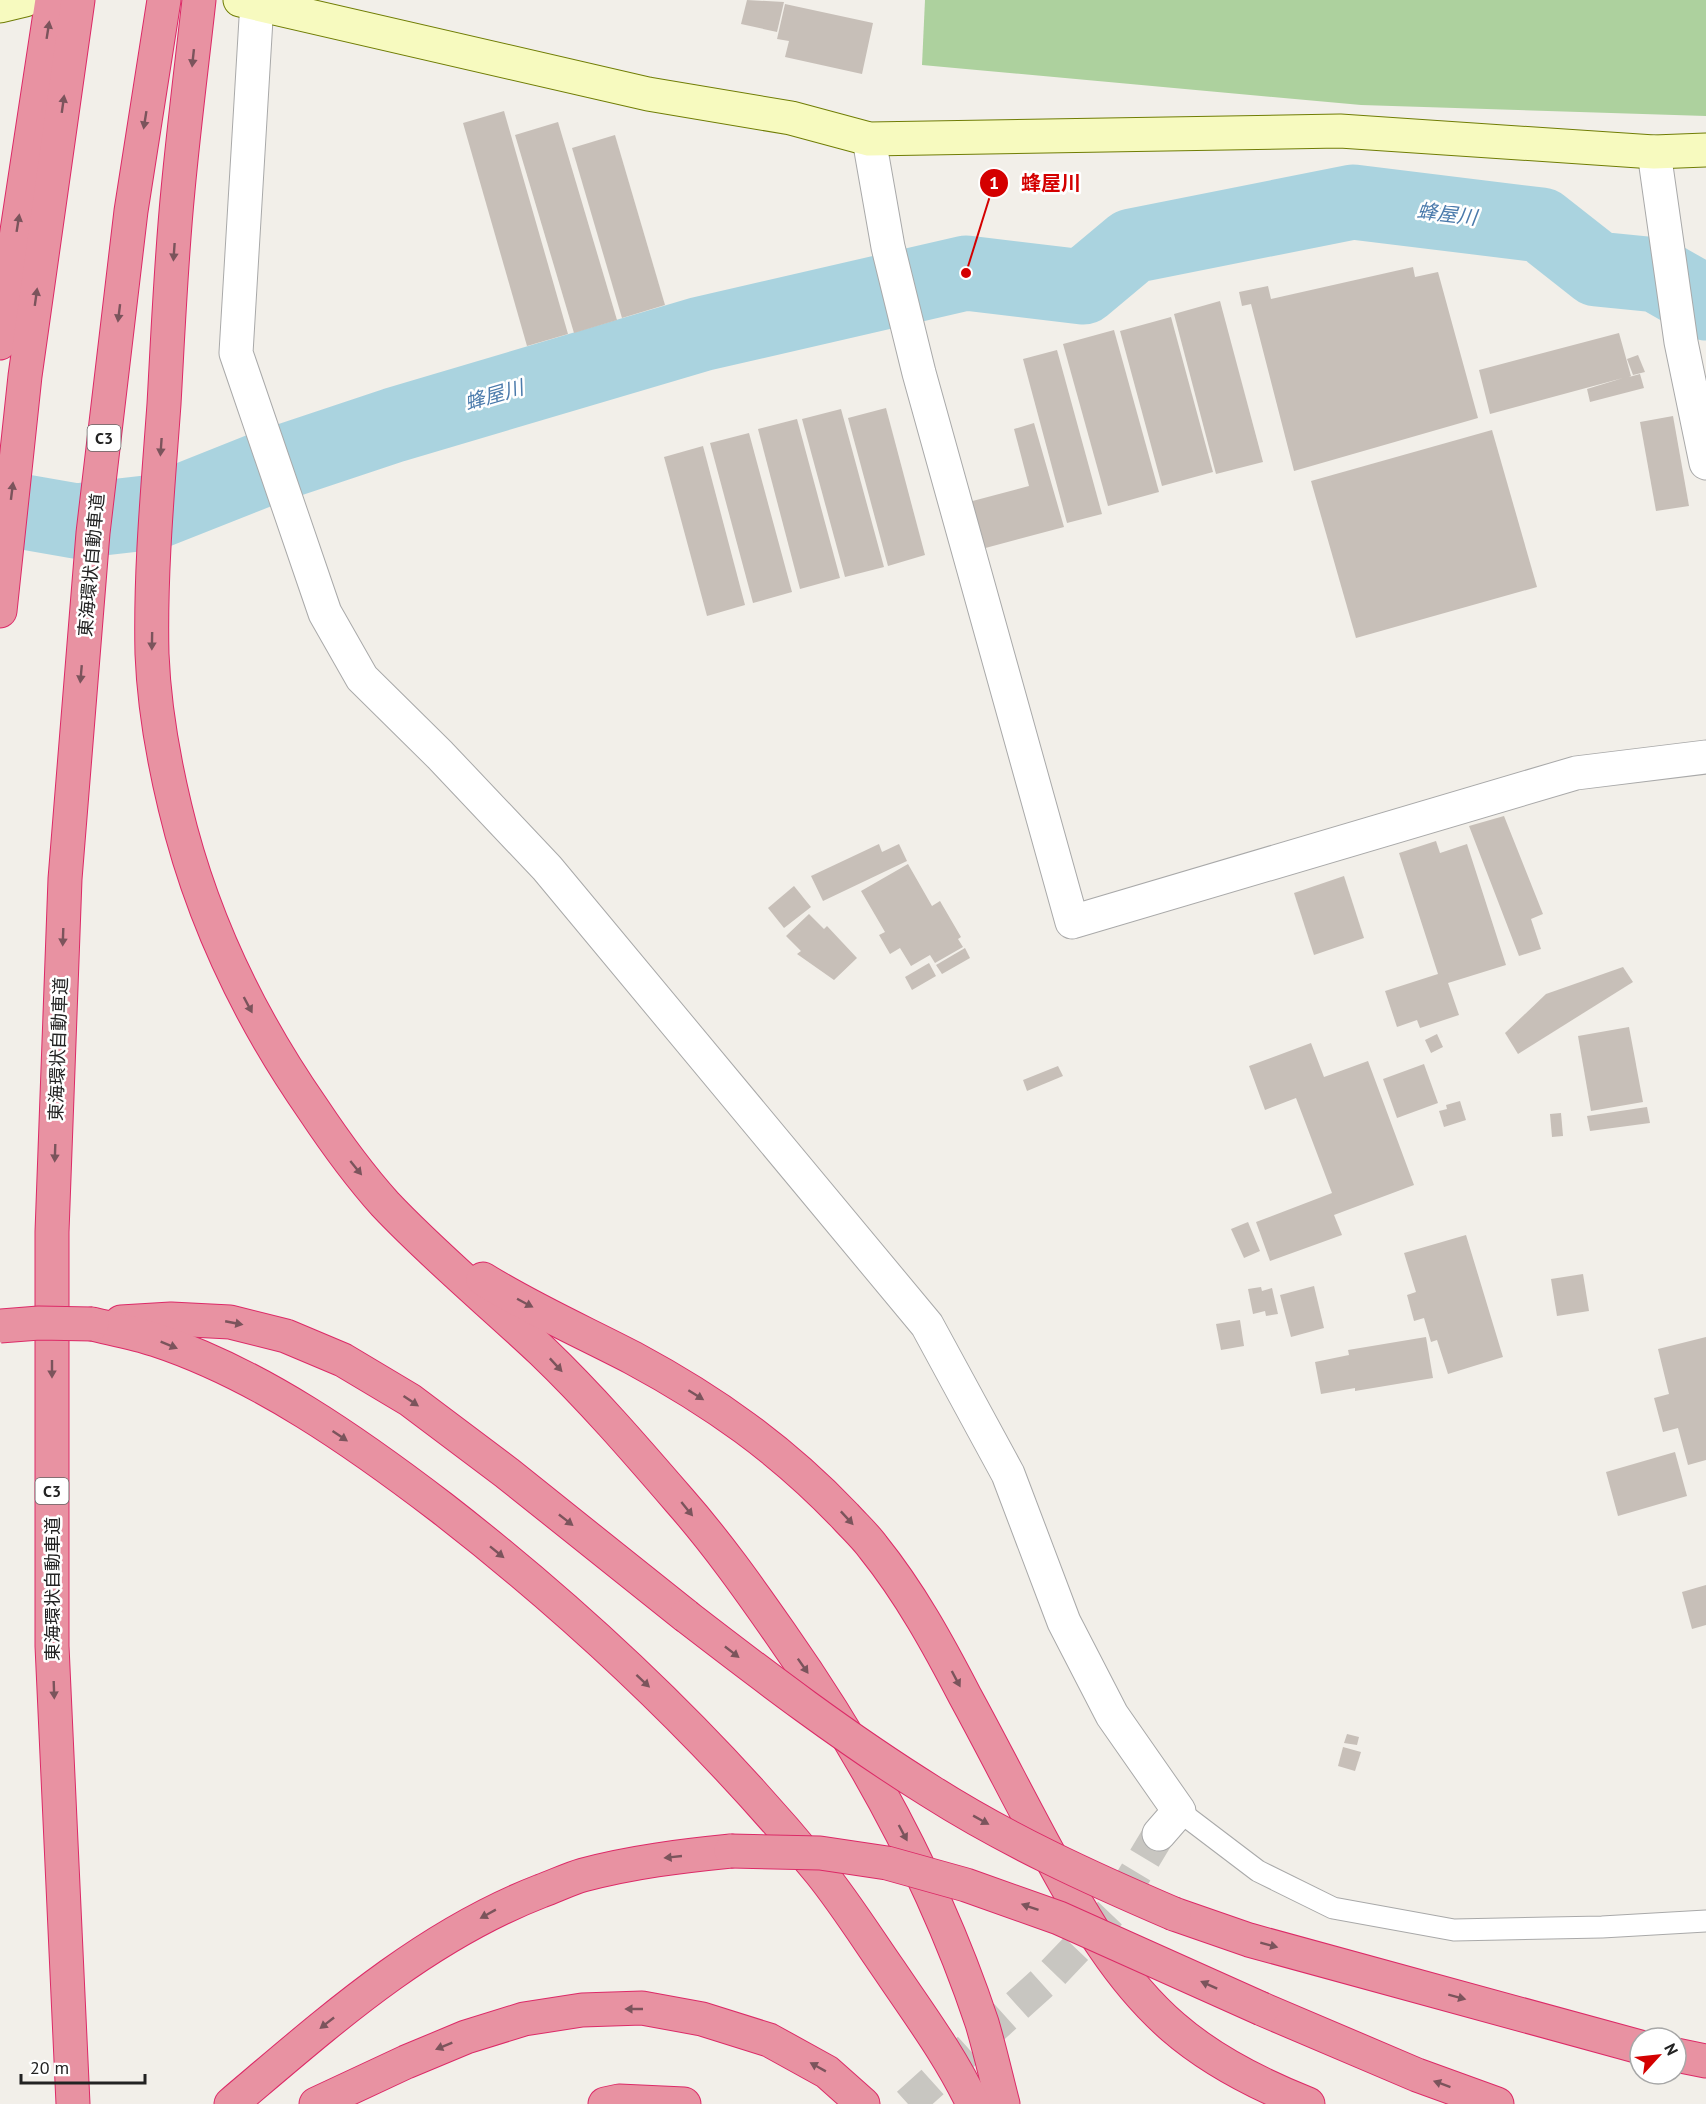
<svg xmlns="http://www.w3.org/2000/svg" width="1706" height="2104" viewBox="0 0 1706 2104" font-family="'PT Sans','Noto Sans JP',sans-serif">
<style>
.forest{fill:#add19e}
.lines{fill:none;stroke-linecap:round;stroke-linejoin:round}
.river{stroke:#aad3df;stroke-width:75}
.building{fill:#c7bfb8}
.street-tunnel{stroke:#c8c6c1;stroke-width:33;stroke-dasharray:33 16;stroke-linecap:butt}
.lane-casing{stroke:#a9a9a9;stroke-width:23}
.street-casing{stroke:#a9a9a9;stroke-width:35}
.secondary-casing{stroke:#707d05;stroke-width:35}
.highway-casing{stroke:#dc2a67;stroke-width:35}
.lane{stroke:#fff;stroke-width:21}
.street{stroke:#fff;stroke-width:33}
.secondary{stroke:#f7fabf;stroke-width:33}
.highway{stroke:#e892a2;stroke-width:33}
.highway-bridge-casing{stroke:#dc2a67;stroke-width:35;stroke-linecap:butt}
.highway-bridge{stroke:#e892a2;stroke-width:33}
.oneway{fill:#7b545c}
.labels{text-anchor:middle;dominant-baseline:central;stroke-width:5;stroke-linejoin:round;paint-order:stroke}
.shield{fill:#fff;stroke:#646464;stroke-width:1.5}
.shield-label{font-size:16px;font-weight:bold;fill:#222}
.street-label{font-size:18px;fill:#222;stroke:#fff}
.water-label{font-size:20px;font-style:italic;fill:#4a7aab;stroke:#fff}
.leader{fill:none;stroke:#d40000;stroke-width:2}
.callout-dot{fill:#d40000;stroke:#fff;stroke-width:2}
.mark-label{font-size:18px;text-anchor:middle;font-weight:bold;fill:#fff}
.callout-label{font-size:20px;text-anchor:middle;font-weight:bold;fill:#d40000;stroke:#fff;stroke-width:5;stroke-linejoin:round;paint-order:stroke}
</style>
<rect width="100%" height="100%" fill="#f2efe9"/>
<polygon class="forest" points="925,0 1706,0 1706,116 1361,105 922,65"/>
<g class="lines">
<polyline class="river" points="0,504 13,510 76,521 155,512 271,466 394,425 701,334 966,273 1083,287 1132,246 1353,202 1541,225 1597,269 1657,275 1706,303"/>
</g>
<g class="building">
<polygon points="747,0 784,2 777,32 741,24"/>
<polygon points="785,4 873,23 862,74 785,57 789,41 777,39"/>
<polygon points="504,111 568,334 527,346 463,123"/>
<polygon points="558,122 617,320 574,333 515,135"/>
<polygon points="615,135 665,305 622,318 572,148"/>
<polygon points="1413,267 1415,277 1438,272 1478,418 1294,471 1251,304 1242,306 1239,292 1268,286 1271,299"/>
<polygon points="1220,301 1263,462 1216,474 1174,314"/>
<polygon points="1171,317 1213,472 1162,486 1120,331"/>
<polygon points="1114,330 1159,492 1108,506 1063,344"/>
<polygon points="1619,333 1631,376 1629,377 1640,374 1644,388 1590,402 1587,389 1623,378 1490,414 1479,370"/>
<polygon points="1057,350 1102,514 1067,523 1023,359"/>
<polygon points="1638,355 1645,372 1633,375 1627,359"/>
<polygon points="886,408 925,555 888,566 848,418"/>
<polygon points="841,409 884,567 845,577 802,419"/>
<polygon points="1673,416 1689,506 1656,511 1640,422"/>
<polygon points="797,419 840,578 800,589 758,429"/>
<polygon points="1034,423 1064,527 978,550 965,503 1029,486 1014,429"/>
<polygon points="1492,430 1537,587 1356,638 1311,481"/>
<polygon points="749,433 792,592 753,603 710,443"/>
<polygon points="703,446 745,605 707,616 664,457"/>
<polygon points="1504,816 1543,914 1531,919 1541,949 1519,956 1469,826"/>
<polygon points="1436,841 1440,853 1467,844 1506,965 1448,983 1459,1015 1420,1028 1417,1020 1397,1027 1385,991 1438,974 1399,853"/>
<polygon points="879,844 882,852 899,844 907,861 823,901 811,876"/>
<polygon points="908,864 932,906 940,901 961,937 958,939 963,947 935,963 930,955 911,966 900,948 890,954 879,935 885,932 861,891"/>
<polygon points="1344,876 1364,938 1314,955 1294,893"/>
<polygon points="794,886 811,907 784,928 768,908"/>
<polygon points="809,914 824,929 827,926 857,958 834,980 797,954 801,951 786,936"/>
<polygon points="965,948 970,958 942,974 936,965"/>
<polygon points="929,963 936,976 912,990 905,977"/>
<polygon points="1623,967 1633,982 1518,1054 1505,1033 1546,994"/>
<polygon points="1629,1027 1643,1102 1591,1111 1578,1036"/>
<polygon points="1437,1034 1443,1047 1431,1053 1425,1040"/>
<polygon points="1311,1043 1324,1077 1368,1061 1414,1185 1334,1215 1342,1235 1270,1261 1256,1222 1332,1193 1296,1098 1265,1110 1249,1066"/>
<polygon points="1424,1064 1438,1103 1397,1118 1383,1079"/>
<polygon points="1058,1066 1063,1076 1027,1091 1023,1080"/>
<polygon points="1460,1101 1466,1120 1444,1127 1439,1111 1447,1109 1446,1105"/>
<polygon points="1647,1107 1650,1123 1590,1131 1587,1116"/>
<polygon points="1561,1113 1563,1136 1552,1137 1550,1114"/>
<polygon points="1248,1222 1260,1251 1244,1258 1231,1229"/>
<polygon points="1466,1235 1503,1357 1448,1374 1437,1340 1431,1342 1424,1318 1414,1321 1407,1295 1416,1292 1404,1253"/>
<polygon points="1583,1274 1589,1311 1557,1316 1551,1279"/>
<polygon points="1314,1286 1324,1328 1291,1337 1280,1295"/>
<polygon points="1261,1287 1262,1291 1272,1288 1278,1314 1266,1316 1265,1311 1253,1314 1248,1289"/>
<polygon points="1240,1320 1244,1346 1221,1350 1216,1324"/>
<polygon points="1426,1337 1433,1378 1355,1391 1355,1388 1321,1394 1315,1362 1349,1355 1348,1350"/>
<polygon points="1706,1337 1706,1460 1688,1465 1678,1428 1663,1432 1654,1398 1669,1394 1658,1349"/>
<polygon points="1675,1452 1687,1496 1618,1516 1606,1472"/>
<polygon points="1706,1585 1706,1625 1692,1629 1682,1592"/>
<polygon points="1347,1734 1359,1737 1357,1745 1344,1743"/>
<polygon points="1343,1747 1361,1752 1355,1771 1338,1766"/>
</g>
<g class="lines">
<polyline class="street-tunnel" points="908,2104 1050,1976 1114,1909 1159,1834"/>
<defs>
<polyline id="lane" points="1179,1811 1258,1871 1333,1908 1454,1930 1602,1927 1706,1921"/>
<g id="street">
<polyline points="257,2 236,353 325,613 362,678 440,755 547,868 927,1325 1008,1474 1064,1622 1112,1715 1179,1811 1159,1834"/>
<polyline points="869,139 888,247 919,373 1072,922 1576,773 1706,757"/>
<polyline points="1654,152 1681,342 1706,463"/>
</g>
<g id="secondary">
<polyline points="240,0 648,94 791,118 869,139 1340,131 1654,152 1706,150"/>
<polyline points="0,6 25,0"/>
</g>
<g id="highway">
<path d="M199,0C192,63 184,126 178,190C171,261 168,333 164,404C158,487 150,571 152,654C154,706 163,757 175,807C201,917 249,1017 313,1109C335,1142 358,1174 385,1204C434,1256 490,1302 542,1351C590,1397 635,1449 679,1500C716,1542 748,1587 780,1633C865,1754 935,1882 982,2023C990,2050 996,2077 1003,2104"/>
<polyline points="0,343 52,0"/>
<polyline points="0,611 25,376 78,0"/>
<path d="M483,1279C531,1309 583,1332 633,1358C713,1401 781,1449 845,1516C854,1526 865,1536 873,1547C910,1593 938,1644 965,1696C994,1749 1021,1803 1050,1856C1083,1917 1119,1980 1173,2027C1212,2061 1260,2085 1308,2104"/>
<polyline points="121,1322 171,1319 230,1322 286,1336 343,1360 410,1400 507,1473 686,1616"/>
<path d="M92,1324C113,1329 136,1333 156,1340C259,1374 357,1443 442,1508C581,1616 708,1736 820,1872C845,1903 867,1938 890,1971C919,2014 951,2057 973,2104"/>
<polyline points="1174,1914 1249,1940 1640,2047"/>
<polyline points="1262,2009 1417,2075 1497,2104"/>
<polyline points="1676,2055 1706,2061"/>
<polyline points="73,2104 52,1646 52,1232 65,879 93,533 131,211 164,0"/>
<path d="M231,2104C327,2023 422,1937 541,1891C555,1886 569,1879 583,1875C632,1862 681,1856 731,1851"/>
<polyline points="316,2104 406,2062 466,2037 524,2019 582,2010 642,2008 702,2019 769,2040 827,2072 863,2104"/>
<polyline points="605,2104 619,2101 684,2104"/>
</g>
</defs>
<use href="#lane" class="lane-casing"/>
<use href="#street" class="street-casing"/>
<use href="#secondary" class="secondary-casing"/>
<use href="#highway" class="highway-casing"/>
<use href="#lane" class="lane"/>
<use href="#street" class="street"/>
<use href="#secondary" class="secondary"/>
<use href="#highway" class="highway"/>
<defs>
<g id="highway-bridge">
<polyline points="0,1326 39,1323 92,1324"/>
<path d="M686,1616C765,1677 845,1738 930,1791C1007,1840 1090,1878 1174,1914"/>
<polyline points="731,1851 820,1853 887,1863 966,1885 1059,1918 1262,2009"/>
</g>
</defs>
<use href="#highway-bridge" class="highway-bridge-casing"/>
<use href="#highway-bridge" class="highway-bridge"/>
</g>
<defs><path id="oneway-solid" d="M-6-.8H1V-3.2L6.5 0L1 3.2V.8H-6Z" transform="scale(1.5)"/></defs>
<g class="oneway">
<use href="#oneway-solid" transform="translate(48 30) rotate(-81)"/>
<use href="#oneway-solid" transform="translate(193 58) rotate(96)"/>
<use href="#oneway-solid" transform="translate(63 104) rotate(-82)"/>
<use href="#oneway-solid" transform="translate(145 120) rotate(99)"/>
<use href="#oneway-solid" transform="translate(18 223) rotate(-81)"/>
<use href="#oneway-solid" transform="translate(174 252) rotate(94)"/>
<use href="#oneway-solid" transform="translate(36 297) rotate(-82)"/>
<use href="#oneway-solid" transform="translate(119 313) rotate(97)"/>
<use href="#oneway-solid" transform="translate(161 447) rotate(94)"/>
<use href="#oneway-solid" transform="translate(12 491) rotate(-83)"/>
<use href="#oneway-solid" transform="translate(152 641) rotate(91)"/>
<use href="#oneway-solid" transform="translate(81 674) rotate(95)"/>
<use href="#oneway-solid" transform="translate(63 937) rotate(92)"/>
<use href="#oneway-solid" transform="translate(248 1005) rotate(62)"/>
<use href="#oneway-solid" transform="translate(55 1153) rotate(92)"/>
<use href="#oneway-solid" transform="translate(356 1168) rotate(51)"/>
<use href="#oneway-solid" transform="translate(525 1303) rotate(28)"/>
<use href="#oneway-solid" transform="translate(234 1323) rotate(11)"/>
<use href="#oneway-solid" transform="translate(169 1345) rotate(22)"/>
<use href="#oneway-solid" transform="translate(556 1365) rotate(47)"/>
<use href="#oneway-solid" transform="translate(52 1369) rotate(90)"/>
<use href="#oneway-solid" transform="translate(696 1395) rotate(32)"/>
<use href="#oneway-solid" transform="translate(411 1401) rotate(34)"/>
<use href="#oneway-solid" transform="translate(340 1436) rotate(34)"/>
<use href="#oneway-solid" transform="translate(687 1509) rotate(51)"/>
<use href="#oneway-solid" transform="translate(847 1518) rotate(47)"/>
<use href="#oneway-solid" transform="translate(566 1520) rotate(38)"/>
<use href="#oneway-solid" transform="translate(497 1552) rotate(39)"/>
<use href="#oneway-solid" transform="translate(732 1652) rotate(38)"/>
<use href="#oneway-solid" transform="translate(803 1666) rotate(55)"/>
<use href="#oneway-solid" transform="translate(956 1679) rotate(62)"/>
<use href="#oneway-solid" transform="translate(643 1681) rotate(43)"/>
<use href="#oneway-solid" transform="translate(54 1690) rotate(88)"/>
<use href="#oneway-solid" transform="translate(981 1820) rotate(29)"/>
<use href="#oneway-solid" transform="translate(903 1833) rotate(62)"/>
<use href="#oneway-solid" transform="translate(673 1857) rotate(174)"/>
<use href="#oneway-solid" transform="translate(1030 1907) rotate(-161)"/>
<use href="#oneway-solid" transform="translate(488 1914) rotate(151)"/>
<use href="#oneway-solid" transform="translate(1269 1945) rotate(15)"/>
<use href="#oneway-solid" transform="translate(1209 1985) rotate(-156)"/>
<use href="#oneway-solid" transform="translate(1457 1997) rotate(15)"/>
<use href="#oneway-solid" transform="translate(634 2009) rotate(180)"/>
<use href="#oneway-solid" transform="translate(327 2023) rotate(142)"/>
<use href="#oneway-solid" transform="translate(444 2046) rotate(158)"/>
<use href="#oneway-solid" transform="translate(818 2067) rotate(-151)"/>
<use href="#oneway-solid" transform="translate(1442 2084) rotate(-160)"/>
</g>
<g class="labels">
<g class="shield">
<rect x="87.5" y="425" width="33" height="26" rx="4.5"/>
<rect x="35.5" y="1478" width="33" height="26" rx="4.5"/>
</g>
<g class="shield-label">
<text x="104" y="438">C3</text>
<text x="52" y="1491">C3</text>
</g>
<g class="street-label">
<text transform="translate(91 565) rotate(-85)">東海環状自動車道</text>
<text transform="translate(58 1049) rotate(-88)">東海環状自動車道</text>
<text transform="translate(52 1589) rotate(-90)">東海環状自動車道</text>
</g>
<g class="water-label">
<text transform="translate(1447 214) rotate(7)">蜂屋川</text>
<text transform="translate(494 395) rotate(-16)">蜂屋川</text>
</g>
</g>
<path class="leader" d="M966 273L994 183"/>
<g class="callout-dot">
<circle cx="966" cy="273" r="6"/>
<circle cx="994" cy="183" r="15"/>
</g>
<g class="mark-label">
<text x="994" y="189">1</text>
</g>
<g class="callout-label">
<text x="1051" y="190">蜂屋川</text>
</g>
<g transform="translate(1658 2056) rotate(63)"><circle r="28" fill="#ffffff" stroke="#a7a7a7" stroke-width="1.5"/>
<path d="M0-4.5L10 22L0 15L-10 22Z" fill="#d40000"/>
<text y="-9" font-size="16" font-weight="bold" text-anchor="middle" fill="#222222">N</text>
</g>
<path d="M21 2074v9h124v-9" fill="none" stroke="#222222" stroke-width="3"/>
<text x="30" y="2074" font-size="18" fill="#222222" stroke="#ffffff" stroke-width="4.5" paint-order="stroke">20 m</text>
</svg>
